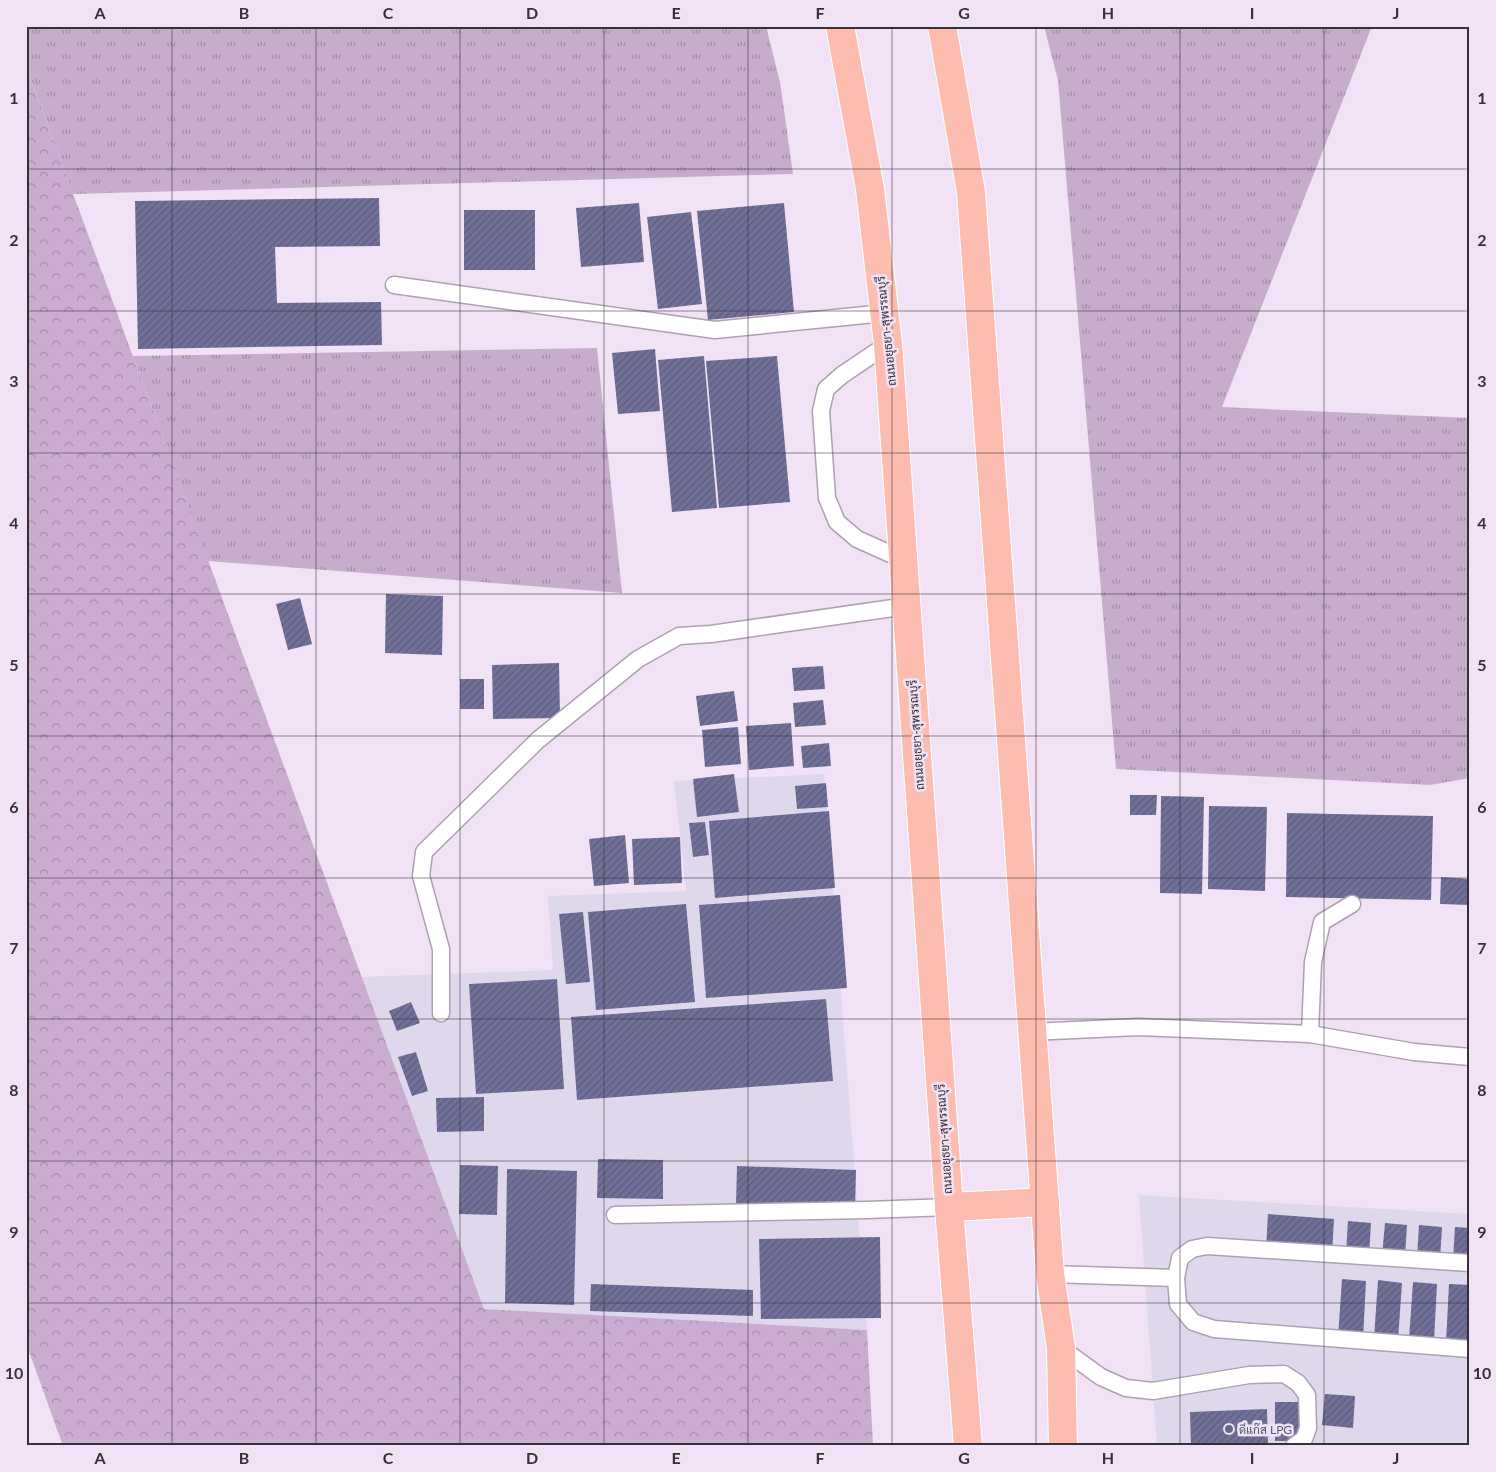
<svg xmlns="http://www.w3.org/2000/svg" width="1496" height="1472" viewBox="0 0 1496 1472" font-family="Lato,Sarabun,sans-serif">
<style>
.commercial{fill:#dfd8ec}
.grass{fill:url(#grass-tufts)}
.forest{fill:url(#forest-crowns)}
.building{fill:url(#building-hatch)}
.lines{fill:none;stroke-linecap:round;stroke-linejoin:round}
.lane-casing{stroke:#ae9fb1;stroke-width:19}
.primary-casing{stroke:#fff;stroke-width:30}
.lane{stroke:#fff;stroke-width:16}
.primary{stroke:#fcbcb0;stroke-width:28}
.grid{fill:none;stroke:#363037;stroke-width:1;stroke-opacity:0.55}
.service-dot{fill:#5c6f8a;stroke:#f2e2f6;stroke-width:2}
.labels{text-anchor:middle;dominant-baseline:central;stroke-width:5;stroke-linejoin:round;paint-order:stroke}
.street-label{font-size:12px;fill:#363037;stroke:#f2e2f6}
.service-label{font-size:12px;fill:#4e5e75;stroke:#f2e2f6;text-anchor:start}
.neatline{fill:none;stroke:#363037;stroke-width:2}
.grid-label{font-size:16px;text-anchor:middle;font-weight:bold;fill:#363037}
</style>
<defs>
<pattern id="grass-tufts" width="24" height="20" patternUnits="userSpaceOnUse" patternTransform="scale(1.25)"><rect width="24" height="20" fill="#c6adcb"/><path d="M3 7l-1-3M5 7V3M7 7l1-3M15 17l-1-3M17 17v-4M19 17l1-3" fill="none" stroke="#a28da6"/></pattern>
<pattern id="forest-crowns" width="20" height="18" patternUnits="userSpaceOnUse" patternTransform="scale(1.25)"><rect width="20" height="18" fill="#cbacd1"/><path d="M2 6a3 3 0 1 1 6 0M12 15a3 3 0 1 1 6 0" fill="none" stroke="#a68caa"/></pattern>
<pattern id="building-hatch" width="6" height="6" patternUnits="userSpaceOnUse" patternTransform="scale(1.25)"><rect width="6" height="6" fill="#717098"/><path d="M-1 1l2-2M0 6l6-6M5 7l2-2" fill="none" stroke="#5e5c7d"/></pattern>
</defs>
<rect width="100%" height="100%" fill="#f2e2f6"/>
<g class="commercial">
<polygon points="824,774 867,1330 484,1309 361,977 553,970 548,896 686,891 674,781"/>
<polygon points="1139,1195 1470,1214 1470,1446 1157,1446"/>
</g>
<g class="grass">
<polygon points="26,26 766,26 780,82 793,174 73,194 26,66"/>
<polygon points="1044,26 1372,26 1222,407 1470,418 1470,778 1430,785 1116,769 1058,80"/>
<polygon points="597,348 622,593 208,561 133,356"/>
</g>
<polygon class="forest" points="26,66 484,1309 867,1330 873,1446 63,1446 26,1343"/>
<g class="building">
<polygon points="379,198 380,246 275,247 277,303 381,302 382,345 138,349 135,201"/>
<polygon points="639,203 644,262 581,267 576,208"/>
<polygon points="784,203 794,312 708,320 697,211"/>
<rect x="464" y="210" width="71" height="60"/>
<polygon points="691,212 702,304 658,309 647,217"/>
<polygon points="655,349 660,411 618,414 612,353"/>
<polygon points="704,356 717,508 672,512 658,360"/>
<polygon points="777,356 790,502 719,508 706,361"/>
<polygon points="386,594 443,596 442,655 385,653"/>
<polygon points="300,598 312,644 288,650 276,604"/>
<polygon points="559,663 560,718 493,719 492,665"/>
<polygon points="823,666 825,689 794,691 792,668"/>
<rect x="460" y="679" width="24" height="30"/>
<polygon points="734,691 738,721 700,726 696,696"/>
<polygon points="823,700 826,725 795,727 793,703"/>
<polygon points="791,723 794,766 749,770 746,726"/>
<polygon points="738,727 741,764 705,767 702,730"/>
<polygon points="829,743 831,766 803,768 801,746"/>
<polygon points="734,774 739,812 697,817 693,779"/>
<polygon points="826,783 828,807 797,809 795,786"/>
<polygon points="1130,795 1157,795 1156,815 1130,815"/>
<polygon points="1161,796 1204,797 1202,894 1160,893"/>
<polygon points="1209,806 1267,807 1265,891 1208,889"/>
<polygon points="829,811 835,888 715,898 709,821"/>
<polygon points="1287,813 1433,816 1431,900 1286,897"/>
<polygon points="705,822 709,855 693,857 689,823"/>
<polygon points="625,835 629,883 594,886 589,839"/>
<polygon points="680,837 682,883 634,885 632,839"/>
<polygon points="1441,877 1470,879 1470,905 1440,904"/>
<polygon points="840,895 847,988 706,998 699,905"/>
<polygon points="686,904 695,1002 596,1010 588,912"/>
<polygon points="583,912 590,982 566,984 559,914"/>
<polygon points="557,979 564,1089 476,1094 469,984"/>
<polygon points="826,999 833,1081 577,1100 571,1017"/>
<polygon points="411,1002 420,1023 397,1031 389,1011"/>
<polygon points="416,1052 428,1091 412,1096 398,1057"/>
<polygon points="484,1097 484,1131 437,1132 436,1098"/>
<polygon points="598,1159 663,1160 663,1199 597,1198"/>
<polygon points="460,1165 498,1166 497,1215 459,1214"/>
<polygon points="737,1166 856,1170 855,1208 736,1205"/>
<polygon points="507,1169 577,1171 574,1305 505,1303"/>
<polygon points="1268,1214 1334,1219 1332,1254 1266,1249"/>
<polygon points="1348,1221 1371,1223 1369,1255 1346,1253"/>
<polygon points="1385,1223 1407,1225 1405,1257 1382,1255"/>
<polygon points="1419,1225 1442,1227 1440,1259 1417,1257"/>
<polygon points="1455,1227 1470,1228 1470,1261 1453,1259"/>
<polygon points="880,1237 881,1318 761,1319 759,1239"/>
<polygon points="1342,1279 1366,1281 1363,1339 1338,1337"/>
<polygon points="1378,1280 1402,1283 1398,1340 1374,1338"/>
<polygon points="1413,1282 1437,1284 1434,1341 1409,1339"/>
<polygon points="591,1284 753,1290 753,1316 590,1311"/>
<polygon points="1449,1284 1470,1285 1469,1343 1446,1342"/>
<polygon points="1325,1394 1355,1396 1353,1428 1322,1425"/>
<rect x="1275" y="1402" width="25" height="39"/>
<polygon points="1267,1409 1268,1446 1191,1446 1190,1412"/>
</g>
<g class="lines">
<defs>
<g id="lane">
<polyline points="394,285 715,330 885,313"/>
<polyline points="888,344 842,375 826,389 821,411 827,498 837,522 857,539 904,560"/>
<polyline points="441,1013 441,949 421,876 424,852 538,740 638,659 679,636 711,634 907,606"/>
<polyline points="1032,1032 1138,1027 1310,1034 1414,1052 1470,1057"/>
<polyline points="1310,1034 1313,962 1322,922 1352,904"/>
<polyline points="615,1215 867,1210 949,1207"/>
<polyline points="1470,1263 1207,1246 1192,1249 1180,1258 1176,1278 1178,1304 1193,1322 1214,1329 1470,1349"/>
<polyline points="1050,1274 1176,1278"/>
<polyline points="1061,1348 1101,1377 1126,1388 1153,1391 1249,1375 1284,1374 1298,1383 1307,1395 1308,1428 1304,1439 1294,1446"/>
</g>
<g id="primary">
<polyline points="840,26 870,189 888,344 949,1207 968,1446"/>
<polyline points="942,26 971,192 1050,1274 1061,1348 1063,1446"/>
<polyline points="949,1207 1045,1202"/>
</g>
</defs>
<use href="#lane" class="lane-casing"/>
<use href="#primary" class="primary-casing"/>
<use href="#lane" class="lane"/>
<use href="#primary" class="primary"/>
</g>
<path class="grid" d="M172,26V1446M316,26V1446M460,26V1446M604,26V1446M748,26V1446M892,26V1446M1036,26V1446M1180,26V1446M1324,26V1446M26,169H1470M26,311H1470M26,453H1470M26,594H1470M26,736H1470M26,878H1470M26,1019H1470M26,1161H1470M26,1303H1470"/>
<circle class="service-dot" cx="1229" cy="1429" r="5"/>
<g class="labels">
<g class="street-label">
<text transform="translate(886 331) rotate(-96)">ถนนอยุธยา-สุพรรณบุรี</text>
<text transform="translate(916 735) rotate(-94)">ถนนอยุธยา-สุพรรณบุรี</text>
<text transform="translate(944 1139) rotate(-94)">ถนนอยุธยา-สุพรรณบุรี</text>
</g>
<g class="service-label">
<text x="1239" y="1429">ดีแก๊ส LPG</text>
</g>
</g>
<rect width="1496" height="1472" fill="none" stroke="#f2e2f6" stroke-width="55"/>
<rect x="28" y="28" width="1440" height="1416" class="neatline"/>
<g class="grid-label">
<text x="100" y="19">A</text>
<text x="244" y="19">B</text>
<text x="388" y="19">C</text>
<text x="532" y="19">D</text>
<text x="676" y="19">E</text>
<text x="820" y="19">F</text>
<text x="964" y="19">G</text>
<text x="1108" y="19">H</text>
<text x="1252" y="19">I</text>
<text x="1396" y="19">J</text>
<text x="14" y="104">1</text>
<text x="1482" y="104">1</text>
<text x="14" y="246">2</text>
<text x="1482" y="246">2</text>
<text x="14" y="387">3</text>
<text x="1482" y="387">3</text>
<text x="14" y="529">4</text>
<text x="1482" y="529">4</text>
<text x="14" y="671">5</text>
<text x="1482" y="671">5</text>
<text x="14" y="813">6</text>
<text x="1482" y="813">6</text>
<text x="14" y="954">7</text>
<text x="1482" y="954">7</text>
<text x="14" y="1096">8</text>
<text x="1482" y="1096">8</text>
<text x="14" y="1238">9</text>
<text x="1482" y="1238">9</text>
<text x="14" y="1379">10</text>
<text x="1482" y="1379">10</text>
<text x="100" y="1464">A</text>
<text x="244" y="1464">B</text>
<text x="388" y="1464">C</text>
<text x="532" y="1464">D</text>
<text x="676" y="1464">E</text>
<text x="820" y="1464">F</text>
<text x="964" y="1464">G</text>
<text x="1108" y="1464">H</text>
<text x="1252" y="1464">I</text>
<text x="1396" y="1464">J</text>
</g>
</svg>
